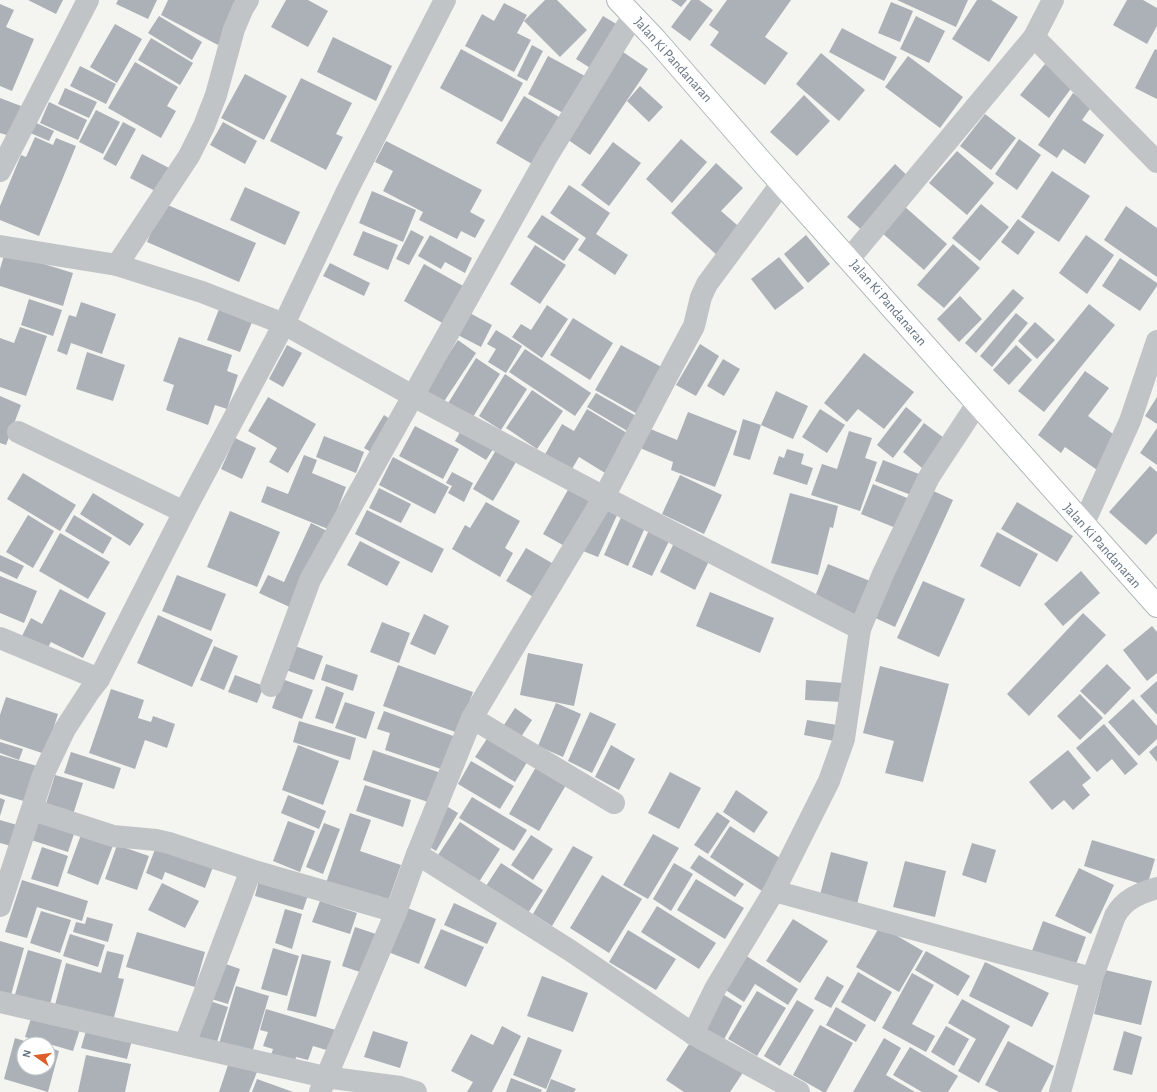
<svg xmlns="http://www.w3.org/2000/svg" width="1157" height="1092" viewBox="0 0 1157 1092" font-family="'Alegreya Sans',sans-serif">
<style>
.building{fill:#abb1b7}
.lines{fill:none;stroke-linecap:round;stroke-linejoin:round}
.major-casing{stroke:#b3b7bb;stroke-width:24}
.minor{stroke:#c0c4c7;stroke-width:22}
.major{stroke:#fff;stroke-width:22}
.labels{text-anchor:middle;dominant-baseline:central;stroke-width:4;stroke-linejoin:round;paint-order:stroke}
.street-label{font-size:14px;fill:#657381;stroke:#fff}
</style>
<rect width="100%" height="100%" fill="#f4f5f1"/>
<g class="building">
<polygon points="28,0 63,0 56,14"/>
<polygon points="118,0 157,0 148,19 116,4"/>
<polygon points="168,0 241,0 218,45 161,15"/>
<polygon points="286,0 308,0 328,11 308,47 271,27"/>
<polygon points="545,0 557,0 587,30 560,57 524,21"/>
<polygon points="671,0 687,0 681,7"/>
<polygon points="691,0 699,0 713,10 690,41 671,27"/>
<polygon points="727,0 791,0 765,37 788,53 765,85 710,45 719,32 709,25"/>
<polygon points="897,0 968,0 956,27"/>
<polygon points="977,0 991,0 1018,17 989,62 952,39"/>
<polygon points="1127,0 1143,0 1157,8 1157,26 1147,44 1113,25"/>
<polygon points="891,2 913,11 900,42 878,33"/>
<polygon points="504,3 527,15 517,33 531,40 514,72 465,46 482,14 494,21"/>
<polygon points="0,4 14,10 6,27 34,39 12,91 0,86"/>
<polygon points="159,16 202,42 192,60 148,33"/>
<polygon points="603,16 623,28 595,71 576,59"/>
<polygon points="916,16 945,31 929,63 900,49"/>
<polygon points="115,24 142,39 117,83 90,67"/>
<polygon points="842,28 897,57 884,81 829,52"/>
<polygon points="333,37 392,66 376,101 317,72"/>
<polygon points="151,38 193,63 180,85 138,60"/>
<polygon points="532,45 543,51 527,81 517,76"/>
<polygon points="461,49 523,83 502,122 440,88"/>
<polygon points="1155,49 1157,50 1157,99 1135,88"/>
<polygon points="623,52 648,69 590,155 564,137"/>
<polygon points="821,53 865,90 839,121 796,84"/>
<polygon points="548,56 585,76 565,114 528,94"/>
<polygon points="908,56 963,97 940,128 885,87"/>
<polygon points="135,62 178,87 167,106 176,111 161,138 108,108"/>
<polygon points="1045,64 1073,86 1049,118 1020,95"/>
<polygon points="80,66 116,84 106,104 70,86"/>
<polygon points="245,74 287,96 264,140 221,118"/>
<polygon points="301,78 352,103 336,134 343,137 326,170 270,141"/>
<polygon points="640,86 663,107 649,122 627,101"/>
<polygon points="65,88 97,102 89,118 58,104"/>
<polygon points="1073,93 1092,106 1082,120 1104,135 1085,164 1063,149 1057,158 1038,145"/>
<polygon points="804,95 830,121 797,156 770,132"/>
<polygon points="524,96 564,120 537,167 496,143"/>
<polygon points="0,98 21,106 10,136 0,133"/>
<polygon points="49,102 87,120 78,140 40,123"/>
<polygon points="96,110 120,122 103,154 79,142"/>
<polygon points="985,114 1016,138 991,170 960,146"/>
<polygon points="32,121 54,131 49,141 28,132"/>
<polygon points="123,122 136,129 116,166 103,159"/>
<polygon points="223,122 257,141 245,164 210,145"/>
<polygon points="35,137 53,145 56,138 76,146 39,236 0,220 0,206 21,155 26,157"/>
<polygon points="681,139 707,162 672,203 646,179"/>
<polygon points="1019,139 1041,155 1017,190 995,174"/>
<polygon points="386,141 482,190 470,212 485,220 475,238 461,231 457,239 419,220 423,212 383,191 393,171 375,162"/>
<polygon points="613,142 641,163 609,206 581,185"/>
<polygon points="957,151 994,183 967,215 929,183"/>
<polygon points="142,154 173,170 161,194 130,178"/>
<polygon points="716,163 743,188 721,211 744,231 720,258 671,213"/>
<polygon points="895,164 912,180 865,233 847,217"/>
<polygon points="1052,171 1090,196 1059,242 1021,217"/>
<polygon points="569,185 610,213 596,234 628,255 615,275 578,250 586,238 550,213"/>
<polygon points="245,187 300,212 285,245 230,220"/>
<polygon points="372,191 416,210 403,242 359,223"/>
<polygon points="163,203 256,243 239,282 147,242"/>
<polygon points="981,204 1009,227 980,261 952,238"/>
<polygon points="904,206 947,244 924,270 881,232"/>
<polygon points="1126,206 1157,228 1157,277 1104,240"/>
<polygon points="542,215 579,239 564,261 527,237"/>
<polygon points="1018,219 1035,232 1018,255 1001,242"/>
<polygon points="411,230 424,237 409,265 396,259"/>
<polygon points="363,231 398,245 388,270 353,255"/>
<polygon points="430,235 472,258 465,273 445,262 441,269 418,256"/>
<polygon points="806,235 830,264 808,283 784,254"/>
<polygon points="1086,235 1114,255 1087,294 1059,273"/>
<polygon points="953,244 980,268 944,308 917,285"/>
<polygon points="535,245 566,265 540,304 510,284"/>
<polygon points="5,252 73,273 63,306 0,286 0,269"/>
<polygon points="779,257 804,288 775,310 751,279"/>
<polygon points="1120,258 1157,283 1157,286 1140,311 1102,286"/>
<polygon points="330,263 370,283 364,296 323,276"/>
<polygon points="424,264 465,287 444,324 404,301"/>
<polygon points="1013,289 1024,298 976,353 965,343"/>
<polygon points="960,296 982,319 959,342 937,319"/>
<polygon points="29,299 62,310 53,336 21,325"/>
<polygon points="81,302 116,314 102,354 71,343 67,355 57,351 69,315 76,317"/>
<polygon points="1089,304 1115,325 1044,412 1018,391"/>
<polygon points="547,305 568,319 542,358 512,337 521,324 531,330"/>
<polygon points="219,309 252,322 240,352 207,340"/>
<polygon points="466,311 492,325 481,347 454,333"/>
<polygon points="1016,313 1028,323 992,367 980,356"/>
<polygon points="573,318 613,343 590,380 550,355"/>
<polygon points="1035,322 1055,340 1037,359 1018,341"/>
<polygon points="20,327 47,336 26,396 0,387 0,338 14,343"/>
<polygon points="496,330 522,346 506,373 488,362 496,349 487,344"/>
<polygon points="179,337 232,355 227,371 238,375 227,409 215,405 208,425 166,410 174,385 163,381"/>
<polygon points="458,340 476,353 443,403 424,391"/>
<polygon points="700,344 719,356 696,396 676,385"/>
<polygon points="287,345 302,353 283,387 269,379"/>
<polygon points="621,345 667,370 641,416 595,390"/>
<polygon points="1016,345 1032,360 1009,385 993,370"/>
<polygon points="525,349 591,393 575,416 509,372"/>
<polygon points="87,352 125,365 113,401 76,389"/>
<polygon points="864,353 914,392 884,429 858,409 847,422 824,403"/>
<polygon points="476,358 500,374 471,420 447,405"/>
<polygon points="723,359 740,369 724,396 707,386"/>
<polygon points="1085,371 1109,388 1088,416 1120,439 1097,470 1065,447 1061,453 1038,435"/>
<polygon points="505,374 527,389 501,430 479,416"/>
<polygon points="532,390 563,411 537,449 506,428"/>
<polygon points="776,391 808,406 793,439 761,425"/>
<polygon points="596,393 643,420 634,435 587,407"/>
<polygon points="0,396 21,405 6,445 0,443"/>
<polygon points="268,397 316,424 288,473 269,462 277,448 248,431"/>
<polygon points="1157,397 1157,424 1145,416"/>
<polygon points="906,407 922,420 893,458 877,445"/>
<polygon points="587,409 632,436 610,476 579,457 569,474 543,458 562,424 574,431"/>
<polygon points="820,409 845,425 827,453 802,437"/>
<polygon points="688,412 737,431 715,487 671,470 673,462 640,448 648,428 677,440"/>
<polygon points="384,415 396,423 376,455 364,448"/>
<polygon points="743,419 761,425 750,460 733,455"/>
<polygon points="924,423 944,438 922,468 903,452"/>
<polygon points="415,426 459,449 443,479 399,456"/>
<polygon points="463,427 495,446 486,460 455,441"/>
<polygon points="1157,428 1157,465 1140,453"/>
<polygon points="849,431 872,438 865,458 877,462 860,511 811,495 822,464 837,469"/>
<polygon points="324,436 364,452 356,473 316,457"/>
<polygon points="235,438 256,448 242,479 221,469"/>
<polygon points="499,445 519,457 493,501 473,489"/>
<polygon points="787,449 804,454 801,464 813,468 807,485 773,474 779,456 784,458"/>
<polygon points="304,455 317,460 312,473 346,487 336,513 333,531 261,502 267,486 288,494"/>
<polygon points="393,457 449,487 435,514 379,485"/>
<polygon points="883,460 919,474 911,495 875,481"/>
<polygon points="1150,466 1157,472 1157,533 1146,545 1109,512"/>
<polygon points="452,472 473,483 464,502 448,493 452,486 446,483"/>
<polygon points="23,473 76,505 60,531 7,499"/>
<polygon points="680,475 722,495 704,534 662,514"/>
<polygon points="873,484 912,500 901,530 861,514"/>
<polygon points="379,488 411,504 401,523 369,508"/>
<polygon points="569,488 596,503 570,549 543,534"/>
<polygon points="929,489 953,500 895,627 871,616"/>
<polygon points="93,493 144,524 130,546 80,514"/>
<polygon points="790,493 838,506 833,528 830,527 818,575 771,563"/>
<polygon points="486,502 520,521 505,548 513,553 500,577 452,549 465,525 470,528"/>
<polygon points="1017,502 1073,536 1057,562 1001,529"/>
<polygon points="603,506 618,513 598,557 583,551"/>
<polygon points="367,510 444,549 432,573 355,534"/>
<polygon points="230,511 280,532 257,587 207,567"/>
<polygon points="623,513 647,523 628,566 604,555"/>
<polygon points="28,515 54,531 33,568 6,552"/>
<polygon points="74,515 112,538 103,554 65,531"/>
<polygon points="311,523 329,532 294,609 259,593 268,575 284,582"/>
<polygon points="650,528 671,537 652,576 632,567"/>
<polygon points="997,532 1038,554 1020,587 980,566"/>
<polygon points="60,533 110,562 88,599 39,571"/>
<polygon points="360,541 400,562 387,586 347,565"/>
<polygon points="675,541 710,559 695,590 660,572"/>
<polygon points="526,548 557,566 537,599 506,581"/>
<polygon points="0,555 24,566 17,579 0,571"/>
<polygon points="828,564 870,581 856,616 814,599"/>
<polygon points="1081,571 1100,593 1063,626 1044,604"/>
<polygon points="177,575 226,594 211,631 162,611"/>
<polygon points="0,576 37,591 24,623 0,613"/>
<polygon points="923,581 965,599 939,657 897,638"/>
<polygon points="60,589 106,613 83,658 51,642 47,649 22,636 31,618 42,624"/>
<polygon points="710,592 774,618 760,653 696,626"/>
<polygon points="1083,613 1106,635 1029,716 1007,694"/>
<polygon points="424,614 449,626 435,655 410,644"/>
<polygon points="158,615 213,640 192,687 137,663"/>
<polygon points="382,622 410,633 399,663 370,652"/>
<polygon points="1152,626 1157,632 1157,673 1147,681 1123,650"/>
<polygon points="214,646 238,656 224,690 200,680"/>
<polygon points="295,646 323,656 314,680 286,670"/>
<polygon points="528,653 583,664 574,706 520,695"/>
<polygon points="326,664 358,675 353,691 321,680"/>
<polygon points="1107,664 1131,688 1105,715 1080,691"/>
<polygon points="398,665 473,692 458,733 383,706"/>
<polygon points="880,666 949,684 923,782 885,773 894,741 863,733"/>
<polygon points="235,675 264,686 257,703 228,692"/>
<polygon points="282,679 313,690 302,719 272,708"/>
<polygon points="806,680 844,683 842,702 805,700"/>
<polygon points="1157,681 1157,715 1140,696"/>
<polygon points="326,686 344,693 333,724 315,718"/>
<polygon points="111,689 144,700 138,718 151,722 153,716 175,724 167,748 145,740 135,769 89,753"/>
<polygon points="1080,694 1103,718 1080,740 1057,716"/>
<polygon points="6,697 58,714 45,754 0,739 0,715"/>
<polygon points="1133,699 1157,726 1157,739 1139,756 1108,722"/>
<polygon points="345,702 375,712 366,739 335,728"/>
<polygon points="556,703 581,714 563,757 538,746"/>
<polygon points="515,708 532,720 519,740 502,728"/>
<polygon points="384,711 456,737 444,770 385,750 390,733 377,729"/>
<polygon points="590,712 616,724 592,773 568,761"/>
<polygon points="807,720 837,725 834,741 804,735"/>
<polygon points="299,721 356,738 350,760 293,742"/>
<polygon points="1104,724 1138,764 1125,775 1112,759 1097,772 1076,748"/>
<polygon points="490,734 529,759 515,782 475,757"/>
<polygon points="0,742 23,749 19,760 0,753"/>
<polygon points="298,745 339,761 323,805 282,790"/>
<polygon points="611,745 635,759 619,790 595,777"/>
<polygon points="1157,745 1157,762 1149,752"/>
<polygon points="373,750 441,773 431,803 363,780"/>
<polygon points="1068,750 1091,778 1082,785 1090,795 1073,810 1064,800 1052,810 1029,782"/>
<polygon points="71,752 121,768 114,789 64,773"/>
<polygon points="0,755 37,766 27,802 0,794"/>
<polygon points="471,761 514,786 500,809 458,784"/>
<polygon points="536,767 566,785 539,831 509,814"/>
<polygon points="670,772 701,788 679,829 648,813"/>
<polygon points="55,775 83,783 72,818 44,810"/>
<polygon points="365,785 411,800 403,827 356,811"/>
<polygon points="736,790 768,812 754,833 723,812"/>
<polygon points="288,795 326,811 319,829 281,813"/>
<polygon points="472,797 527,830 514,851 459,818"/>
<polygon points="0,798 5,800 0,816"/>
<polygon points="448,807 458,813 436,851 425,844"/>
<polygon points="717,812 730,821 708,854 694,845"/>
<polygon points="350,813 371,820 360,851 401,865 387,904 326,883"/>
<polygon points="39,816 76,828 68,852 31,840"/>
<polygon points="0,820 17,825 11,846 0,843"/>
<polygon points="288,821 315,831 300,872 273,861"/>
<polygon points="460,822 500,849 479,882 438,855"/>
<polygon points="324,823 340,829 323,874 306,867"/>
<polygon points="730,826 783,860 762,891 710,857"/>
<polygon points="82,832 114,843 98,885 67,873"/>
<polygon points="653,834 679,848 648,899 623,885"/>
<polygon points="531,835 553,849 533,880 511,865"/>
<polygon points="1092,840 1155,859 1147,886 1084,866"/>
<polygon points="972,843 996,850 986,883 962,875"/>
<polygon points="157,844 213,867 205,888 165,872 162,880 146,873"/>
<polygon points="117,845 149,856 137,890 105,879"/>
<polygon points="573,846 593,857 552,926 533,914"/>
<polygon points="42,847 68,856 58,887 31,879"/>
<polygon points="831,852 868,862 857,904 820,895"/>
<polygon points="699,855 744,884 735,897 690,868"/>
<polygon points="905,861 946,871 935,917 893,907"/>
<polygon points="501,863 543,890 528,913 486,886"/>
<polygon points="674,863 693,874 671,911 653,899"/>
<polygon points="1079,868 1114,885 1091,934 1055,916"/>
<polygon points="602,875 642,899 609,953 570,928"/>
<polygon points="696,879 744,908 725,939 677,910"/>
<polygon points="22,880 88,901 82,921 37,907 27,938 5,932"/>
<polygon points="259,880 308,895 303,910 255,896"/>
<polygon points="162,883 199,901 185,928 148,910"/>
<polygon points="320,901 357,913 350,934 312,922"/>
<polygon points="454,903 497,923 487,944 444,925"/>
<polygon points="657,906 716,943 699,969 641,932"/>
<polygon points="405,907 436,919 419,964 388,952"/>
<polygon points="285,909 302,914 292,949 275,943"/>
<polygon points="41,911 71,920 60,953 30,943"/>
<polygon points="87,917 113,924 108,942 73,932 76,922 85,924"/>
<polygon points="793,919 828,941 800,983 766,961"/>
<polygon points="1043,921 1086,937 1075,967 1032,951"/>
<polygon points="880,926 923,951 899,992 856,967"/>
<polygon points="355,927 379,935 366,974 342,966"/>
<polygon points="441,929 484,947 466,987 424,968"/>
<polygon points="628,930 676,959 656,990 609,962"/>
<polygon points="137,932 205,952 195,987 126,967"/>
<polygon points="70,934 105,945 98,967 63,956"/>
<polygon points="0,941 24,948 11,995 0,992"/>
<polygon points="273,948 299,956 287,996 261,989"/>
<polygon points="28,950 62,960 49,1008 14,998"/>
<polygon points="107,951 124,955 118,978 124,979 113,1021 55,1005 66,963 101,973"/>
<polygon points="926,951 970,976 958,996 915,970"/>
<polygon points="742,953 798,989 788,1005 755,984 744,1002 721,987"/>
<polygon points="302,954 331,961 316,1017 287,1010"/>
<polygon points="220,962 240,969 228,1004 208,998"/>
<polygon points="985,962 1049,993 1032,1027 969,996"/>
<polygon points="1105,970 1152,981 1141,1025 1094,1014"/>
<polygon points="858,972 892,992 875,1022 841,1002"/>
<polygon points="912,973 934,985 912,1024 935,1036 926,1052 882,1028"/>
<polygon points="542,976 588,993 573,1032 527,1016"/>
<polygon points="827,976 844,986 831,1008 814,999"/>
<polygon points="236,986 269,996 252,1053 219,1044"/>
<polygon points="757,991 786,1008 757,1056 728,1039"/>
<polygon points="721,993 742,1006 721,1045 699,1032"/>
<polygon points="962,999 1010,1026 979,1083 958,1071 976,1039 948,1023"/>
<polygon points="207,1000 228,1007 216,1045 195,1039"/>
<polygon points="797,1000 814,1010 780,1066 764,1056"/>
<polygon points="836,1007 866,1025 856,1042 826,1025"/>
<polygon points="266,1009 339,1031 333,1052 313,1046 308,1060 296,1057 293,1069 269,1061 273,1049 263,1046 268,1032 260,1030"/>
<polygon points="33,1012 81,1026 73,1051 25,1037"/>
<polygon points="88,1024 133,1036 127,1059 81,1048"/>
<polygon points="820,1025 853,1043 826,1092 823,1092 793,1075"/>
<polygon points="502,1026 521,1036 492,1092 467,1092 473,1082 451,1071 471,1034 493,1045"/>
<polygon points="946,1026 969,1039 954,1066 931,1052"/>
<polygon points="373,1031 408,1042 400,1068 364,1057"/>
<polygon points="1124,1031 1142,1037 1132,1075 1113,1070"/>
<polygon points="528,1037 562,1050 546,1089 513,1075"/>
<polygon points="15,1038 34,1044 24,1044 24,1068 48,1068 48,1047 59,1051 48,1092 4,1079"/>
<polygon points="693,1038 744,1071 730,1092 684,1092 666,1080"/>
<polygon points="884,1038 901,1048 886,1075 915,1092 853,1092"/>
<polygon points="1008,1041 1054,1066 1041,1092 999,1092 985,1085"/>
<polygon points="910,1047 958,1076 948,1092 922,1092 893,1075"/>
<polygon points="86,1055 131,1064 125,1092 78,1092"/>
<polygon points="229,1062 257,1072 249,1092 219,1092"/>
<polygon points="511,1078 542,1090 541,1092 506,1092"/>
<polygon points="257,1079 293,1092 252,1092"/>
<polygon points="551,1079 576,1089 574,1092 546,1092"/>
</g>
<g class="lines">
<defs>
<polyline id="major" points="618,0 656,40 762,162 1157,606"/>
</defs>
<use href="#major" class="major-casing"/>
<g class="minor">
<polyline points="1034,37 1157,162"/>
<polyline points="0,171 88,0"/>
<polyline points="0,246 117,265 202,292 284,324 413,396 604,497 860,629"/>
<polyline points="849,259 1034,37 1053,0"/>
<polyline points="117,265 189,156 204,126 216,95 234,29 243,8 248,0"/>
<polyline points="18,432 184,512"/>
<polyline points="1083,525 1130,421 1157,341"/>
<polyline points="0,638 99,679"/>
<polyline points="271,686 310,580 548,155 633,16"/>
<polyline points="472,718 614,803"/>
<polyline points="33,810 113,836 156,840 169,843 251,870 396,912"/>
<polyline points="417,854 571,951 693,1034 799,1092"/>
<polyline points="774,891 1092,978"/>
<polyline points="0,906 43,775 65,729 89,692 99,679 184,512 284,324 348,189 445,0"/>
<polyline points="0,1002 325,1077 400,1087 416,1092"/>
<polyline points="693,1034 715,989 774,891 829,781 844,739 860,629 883,574 929,477 977,404"/>
<polyline points="185,1044 251,870"/>
<polyline points="320,1092 396,912 417,854 472,718 523,632 604,497 673,365 694,326 701,297 707,284 781,184"/>
<path d="M1060,1092L1092,978L1115,916C1124,899 1140,893 1157,888"/>
</g>
<use href="#major" class="major"/>
</g>
<g class="labels">
<g class="street-label">
<text transform="translate(673 60) rotate(48)">Jalan Ki Pandanaran</text>
<text transform="translate(888 303) rotate(49)">Jalan Ki Pandanaran</text>
<text transform="translate(1102 546) rotate(48)">Jalan Ki Pandanaran</text>
</g>
</g>
<g transform="translate(36 1056) rotate(284)"><circle r="19" fill="#ffffff" stroke="#c1c7cd"/>
<path d="M0-3L7 15L0 10L-7 15Z" fill="#dd5e29"/>
<text y="-6" font-size="11" font-weight="bold" text-anchor="middle" fill="#657381">N</text>
</g>
</svg>
